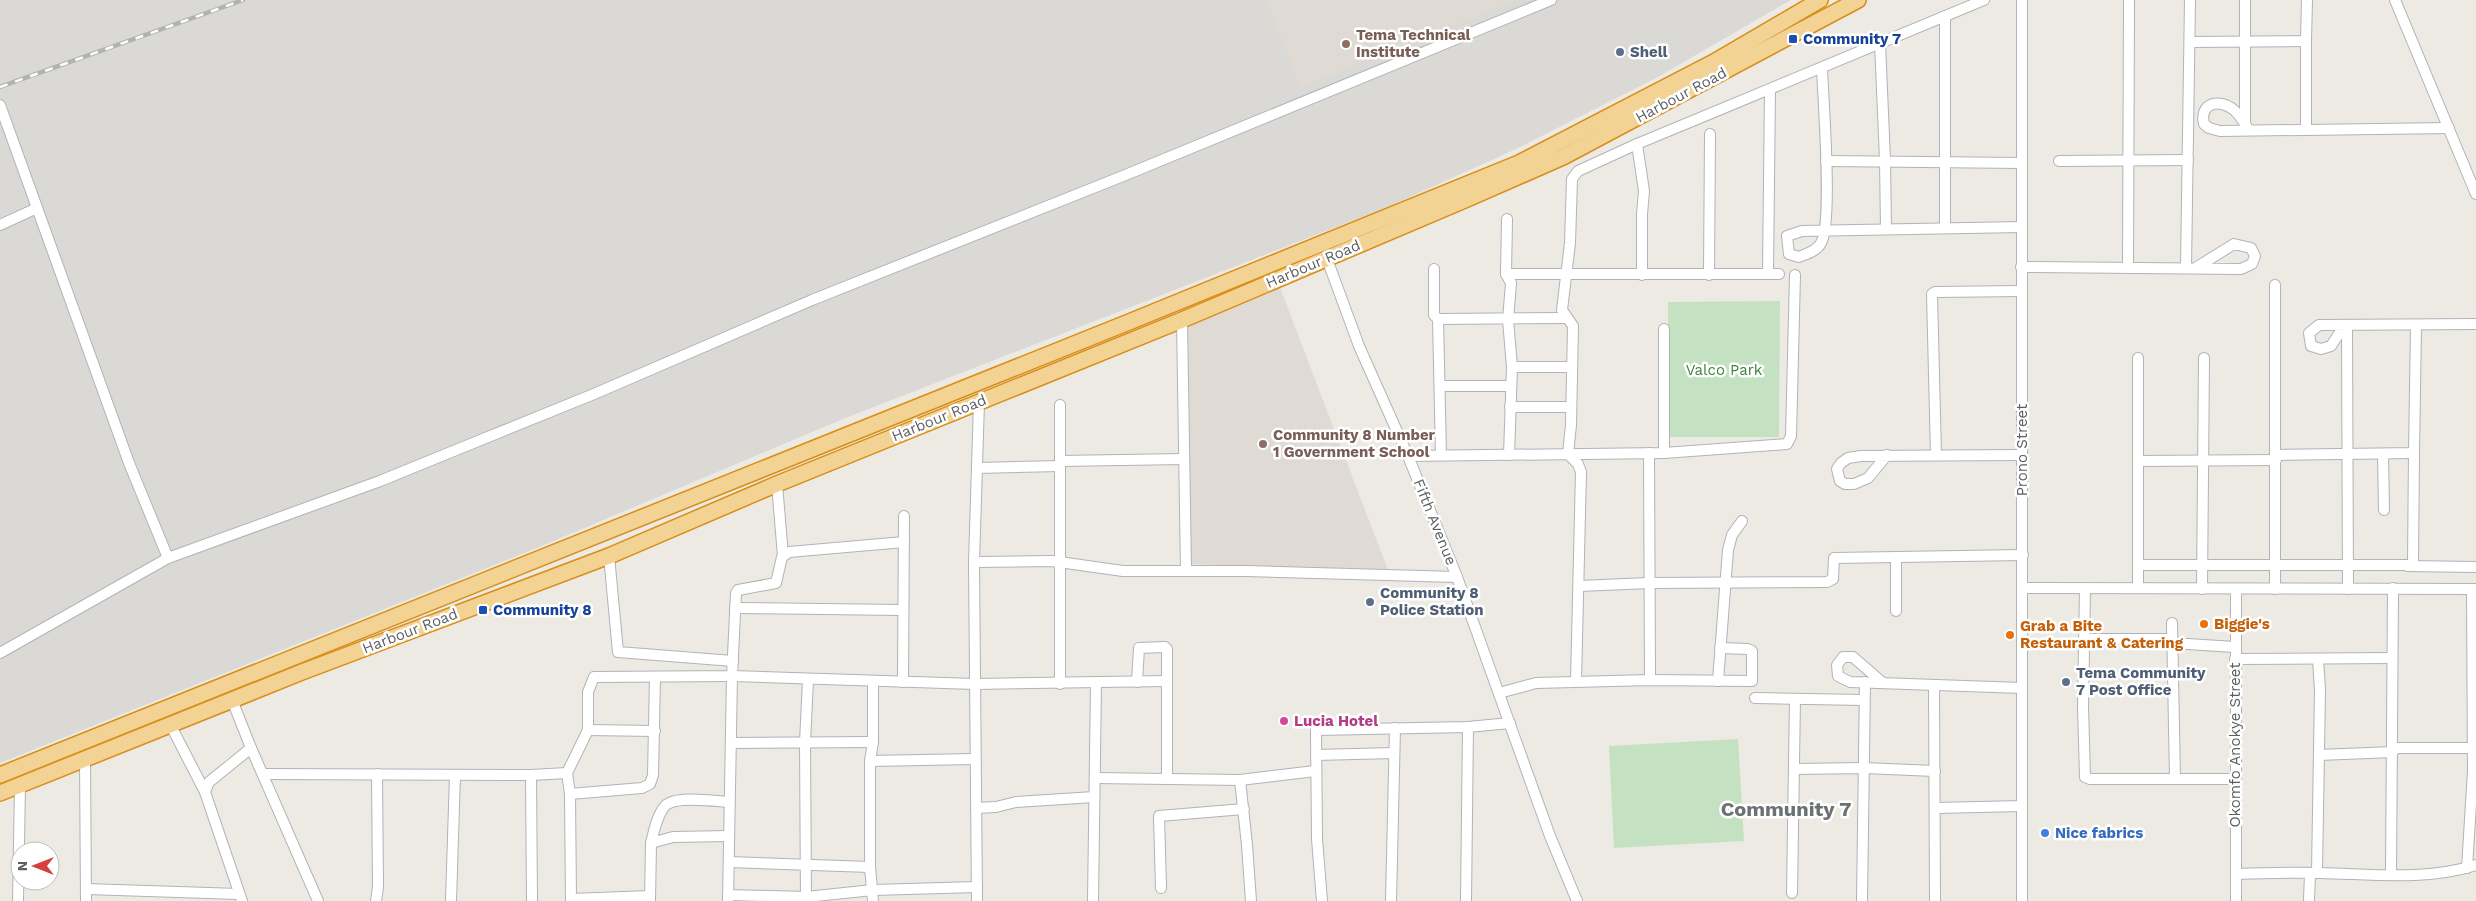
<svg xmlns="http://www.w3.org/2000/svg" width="2476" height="901" viewBox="0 0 2476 901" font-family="'Work Sans',sans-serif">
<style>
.industrial{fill:#dbd9d5}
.education{fill:#dfdbd4}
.green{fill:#c4e2c2}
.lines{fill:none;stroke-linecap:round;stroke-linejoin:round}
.minor-casing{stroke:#b0b4b7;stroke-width:12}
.highway-casing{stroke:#d98d16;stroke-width:18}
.minor{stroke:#fff;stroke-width:10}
.highway{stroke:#f2d394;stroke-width:15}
.rail-casing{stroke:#b1b2b2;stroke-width:4.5}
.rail{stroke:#fff;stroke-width:2.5;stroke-dasharray:8;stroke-linecap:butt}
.transit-dot{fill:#1a4fb4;stroke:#fff;stroke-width:2}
.education-dot{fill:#8d6e63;stroke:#fff;stroke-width:2}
.service-dot{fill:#5c6f8a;stroke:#fff;stroke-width:2}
.food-dot{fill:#e8710a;stroke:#fff;stroke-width:2}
.hotel-dot{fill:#d1479c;stroke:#fff;stroke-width:2}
.shop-dot{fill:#3f7fe0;stroke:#fff;stroke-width:2}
.labels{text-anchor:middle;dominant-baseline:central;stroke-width:5;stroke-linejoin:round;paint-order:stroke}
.education-label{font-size:15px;font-weight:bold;fill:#785e54;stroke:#fff;text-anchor:start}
.transit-label{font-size:15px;font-weight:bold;fill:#164399;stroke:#fff;text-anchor:start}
.service-label{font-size:15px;font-weight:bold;fill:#4e5e75;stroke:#fff;text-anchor:start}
.street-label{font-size:15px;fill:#5b5f62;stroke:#fff}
.park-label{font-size:15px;fill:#3f7f3d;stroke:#fff}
.food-label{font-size:15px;font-weight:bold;fill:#c56008;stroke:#fff;text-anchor:start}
.hotel-label{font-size:15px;font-weight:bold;fill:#b23c85;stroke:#fff;text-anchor:start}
.shop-label{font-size:15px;font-weight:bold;fill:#366cbe;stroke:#fff;text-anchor:start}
.district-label{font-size:20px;font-weight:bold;fill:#6c7174;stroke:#fff}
</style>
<rect width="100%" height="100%" fill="#eceae3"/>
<polygon class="industrial" points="0,0 1791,0 1656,78 1516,149 1390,206 843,419 544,545 0,763"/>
<g class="education">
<polygon points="1267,0 1516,0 1300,87"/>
<polygon points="1279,285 1388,570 1187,564 1185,325"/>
</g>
<g class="green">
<polygon points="1780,301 1779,437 1669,437 1668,302"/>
<polygon points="1738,739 1744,841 1614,848 1609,746"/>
</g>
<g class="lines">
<defs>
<g id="minor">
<polyline points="2022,0 2022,901"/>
<polyline points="2395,0 2476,194"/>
<polyline points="1945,16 1945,228"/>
<polyline points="2306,41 2306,129"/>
<polyline points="2190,42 2306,41 2307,0"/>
<polyline points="1880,43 1885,160 1886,229"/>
<path d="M1822,68C1823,98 1833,224 1821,243C1817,251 1806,254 1799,257L1789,254L1787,236L1802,231L2022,227"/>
<polyline points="0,105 129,463 168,558"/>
<polyline points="2245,123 2245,0"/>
<path d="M2249,130C2244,123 2240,115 2234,110C2219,98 2199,103 2204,124L2209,128L2220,131L2449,128"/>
<polyline points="1826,161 2022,163"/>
<polyline points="2059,161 2188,160"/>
<polyline points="1507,219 1506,274 1511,283 1508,320 1512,367 1509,455"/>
<polyline points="0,225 37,208"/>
<polyline points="1327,259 1359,346 1408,456 1457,577 1550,836 1577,901"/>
<polyline points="2021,267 2241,269 2252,264 2255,256 2251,248 2234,244 2197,267"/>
<polyline points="2128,268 2129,0"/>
<polyline points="2186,268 2190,0"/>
<polyline points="1434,269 1434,315 1438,319 1441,455"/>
<polyline points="1506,274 1779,274"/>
<polyline points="1768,274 1770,89"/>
<polyline points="1642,275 1642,214 1644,191 1637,144 1984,0"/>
<polyline points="1709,275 1710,134"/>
<polyline points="2275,285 2275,589"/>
<polyline points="1438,319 1567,318"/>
<polyline points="1182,320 1186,571"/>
<polyline points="2344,326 2331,346 2321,349 2311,346 2309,333 2319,325 2476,324"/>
<polyline points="2347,326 2348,589"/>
<polyline points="1664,329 1664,453"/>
<polyline points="1512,367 1571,367"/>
<polyline points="1440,386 1511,386"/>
<polyline points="1060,405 1060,684"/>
<polyline points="1510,407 1571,407"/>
<polyline points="1649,453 1650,680"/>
<polyline points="2383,454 2384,510"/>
<polyline points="1887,455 1868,478 1854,484 1845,484 1840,481 1837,469 1841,463 1848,458 1861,456 2022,455"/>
<polyline points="1936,455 1932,294 1935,292 2021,291"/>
<polyline points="2276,455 2414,453 2416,325"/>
<polyline points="1408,456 1664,453 1787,444 1791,436 1795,275"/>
<polyline points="1060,461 1184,459"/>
<polyline points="2138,461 2276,460"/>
<polyline points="978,468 1060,466"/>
<polyline points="777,484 783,556"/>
<polyline points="609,556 618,652 733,661"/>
<polyline points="1896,557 1896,611"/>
<polyline points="974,562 1052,561 1123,571 1246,571 1457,577"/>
<polyline points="2138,565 2411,565 2413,563 2414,453"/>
<polyline points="2407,566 2476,567"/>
<polyline points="1579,586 1649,583 1827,582 1833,579 1834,558 2023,555"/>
<polyline points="2023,588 2476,589"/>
<polyline points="2085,588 2083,707 2085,777 2090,779 2236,779"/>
<polyline points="2138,588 2138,358"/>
<polyline points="2202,589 2204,358"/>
<polyline points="735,608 903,610"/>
<polyline points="2172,623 2175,779"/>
<polyline points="2084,639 2166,639 2172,643 2235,647"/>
<polyline points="0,653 168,558 380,481 483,439 594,394 812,300 1123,176 1551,0"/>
<polyline points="2235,659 2392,658"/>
<polyline points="1576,681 1581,472 1578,464 1568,454 1571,425 1573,326 1562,310 1570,243 1572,179 1578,171 1637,144"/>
<polyline points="1718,681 1728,550 1732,535 1742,521"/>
<polyline points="903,682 904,516"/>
<polyline points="1137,682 1139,648 1165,647 1167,649 1167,778"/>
<polyline points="1883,683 1853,657 1843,657 1837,665 1838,676 1850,682 2022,688"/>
<polyline points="1934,685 1935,901"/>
<polyline points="1499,693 1536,683 1650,680 1752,681 1752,651 1748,649 1720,648"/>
<polyline points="1755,698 1864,700"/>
<polyline points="232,700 251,748 318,901"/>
<polyline points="171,726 205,792"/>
<polyline points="588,730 655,731"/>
<polyline points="731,743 873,742"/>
<polyline points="2393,748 2472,748"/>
<polyline points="1316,755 1394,753"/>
<polyline points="2319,755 2393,752"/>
<polyline points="85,759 86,901"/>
<polyline points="870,761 974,759"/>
<polyline points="1794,769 1864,768 1935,771"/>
<polyline points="263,774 531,775 567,773"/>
<polyline points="531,775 532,901"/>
<polyline points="1095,778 1240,780 1315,771"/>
<polyline points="1240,780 1247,845 1251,901"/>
<polyline points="570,794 642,788 650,784 653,775 655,677"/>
<path d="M729,802C714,801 675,795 665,806C657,815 654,831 651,843L673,837L729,836"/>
<polyline points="976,808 996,807 1016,802 1094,797"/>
<polyline points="1936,808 2022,806"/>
<polyline points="729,862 870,867"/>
<polyline points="2467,868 2473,771 2472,589"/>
<polyline points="2317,872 2320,690 2318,659"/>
<path d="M2236,874C2264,873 2292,872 2320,873C2372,874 2426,881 2476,865"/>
<polyline points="2391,875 2393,588"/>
<polyline points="1161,888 1159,816 1244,809"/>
<polyline points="86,889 239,894"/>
<polyline points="1792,893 1795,699"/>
<polyline points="728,895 806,897 873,890 977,887"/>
<polyline points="571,899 650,896"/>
<polyline points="18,901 20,785"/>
<polyline points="242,901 205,792 209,782 251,748"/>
<polyline points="376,901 378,887 377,774"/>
<polyline points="451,901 455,775"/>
<polyline points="571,901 570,794 567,773 588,730 588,692 594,677 732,676 736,593 738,590 776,583 782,557 789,552 904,542"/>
<polyline points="650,901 651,843"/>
<polyline points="728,901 732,676 975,684 1167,681"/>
<polyline points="806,901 805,742 808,680"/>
<polyline points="873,901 870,867 870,761 873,742 873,681"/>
<polyline points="977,901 974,562 979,402"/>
<polyline points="1093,901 1096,683"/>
<polyline points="1322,901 1317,839 1316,730 1468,727 1510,723"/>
<polyline points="1391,901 1395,728"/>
<polyline points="1466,901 1468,727"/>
<polyline points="1862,901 1865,682"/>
<polyline points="2236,901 2236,589"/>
<polyline points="2309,901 2310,873"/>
</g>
<g id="highway">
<polyline points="0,775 1129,322 1519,163 1714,62 1820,0"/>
<polyline points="0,793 302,672 609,556 777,484 1182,320 1467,199 1563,157 1858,0"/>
</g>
</defs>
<use href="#minor" class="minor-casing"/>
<use href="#highway" class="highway-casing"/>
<use href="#minor" class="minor"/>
<use href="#highway" class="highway"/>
<defs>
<polyline id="rail" points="0,87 243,0"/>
</defs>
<use href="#rail" class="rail-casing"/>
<use href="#rail" class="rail"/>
</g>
<g class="transit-dot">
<rect x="1788" y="34" width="10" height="10" rx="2.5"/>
<rect x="478" y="605" width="10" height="10" rx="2.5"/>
</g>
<g class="education-dot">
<circle cx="1346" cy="44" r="5"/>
<circle cx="1263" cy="444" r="5"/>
</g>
<g class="service-dot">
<circle cx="1620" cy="52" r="5"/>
<circle cx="1370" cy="602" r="5"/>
<circle cx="2066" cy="682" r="5"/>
</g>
<g class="food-dot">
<circle cx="2204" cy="624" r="5"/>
<circle cx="2010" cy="635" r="5"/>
</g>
<circle class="hotel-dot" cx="1284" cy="721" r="5"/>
<circle class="shop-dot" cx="2045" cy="833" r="5"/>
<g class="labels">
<g class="education-label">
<text x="1356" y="35">Tema Technical<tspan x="1356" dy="17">Institute</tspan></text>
<text x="1273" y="435">Community 8 Number<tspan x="1273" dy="17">1 Government School</tspan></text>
</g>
<g class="transit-label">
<text x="1803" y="39">Community 7</text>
<text x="493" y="610">Community 8</text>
</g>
<g class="service-label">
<text x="1630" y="52">Shell</text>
<text x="1380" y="593">Community 8<tspan x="1380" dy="17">Police Station</tspan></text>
<text x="2076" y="673">Tema Community<tspan x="2076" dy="17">7 Post Office</tspan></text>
</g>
<g class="street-label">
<text transform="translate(1681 95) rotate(-28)">Harbour Road</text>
<text transform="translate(1313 264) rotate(-23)">Harbour Road</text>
<text transform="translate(939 418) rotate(-22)">Harbour Road</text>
<text transform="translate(2022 450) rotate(-90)">Prono Street</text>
<text transform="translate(1435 522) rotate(68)">Fifth Avenue</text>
<text transform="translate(410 631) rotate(-21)">Harbour Road</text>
<text transform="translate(2235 745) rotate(-90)">Okomfo Anokye Street</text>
</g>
<g class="park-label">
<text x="1724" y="370">Valco Park</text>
</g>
<g class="food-label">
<text x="2214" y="624">Biggie's</text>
<text x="2020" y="626">Grab a Bite<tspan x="2020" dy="17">Restaurant &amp; Catering</tspan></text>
</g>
<g class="hotel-label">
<text x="1294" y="721">Lucia Hotel</text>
</g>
<g class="shop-label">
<text x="2055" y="833">Nice fabrics</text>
</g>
<g class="district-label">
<text x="1786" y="809">Community 7</text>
</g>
</g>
<g transform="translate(35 866) rotate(270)"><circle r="24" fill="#ffffff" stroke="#bdbfc0"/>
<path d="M0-4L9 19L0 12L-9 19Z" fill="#d73e3e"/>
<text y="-8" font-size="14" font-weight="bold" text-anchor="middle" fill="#5b5f62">N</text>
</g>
</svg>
